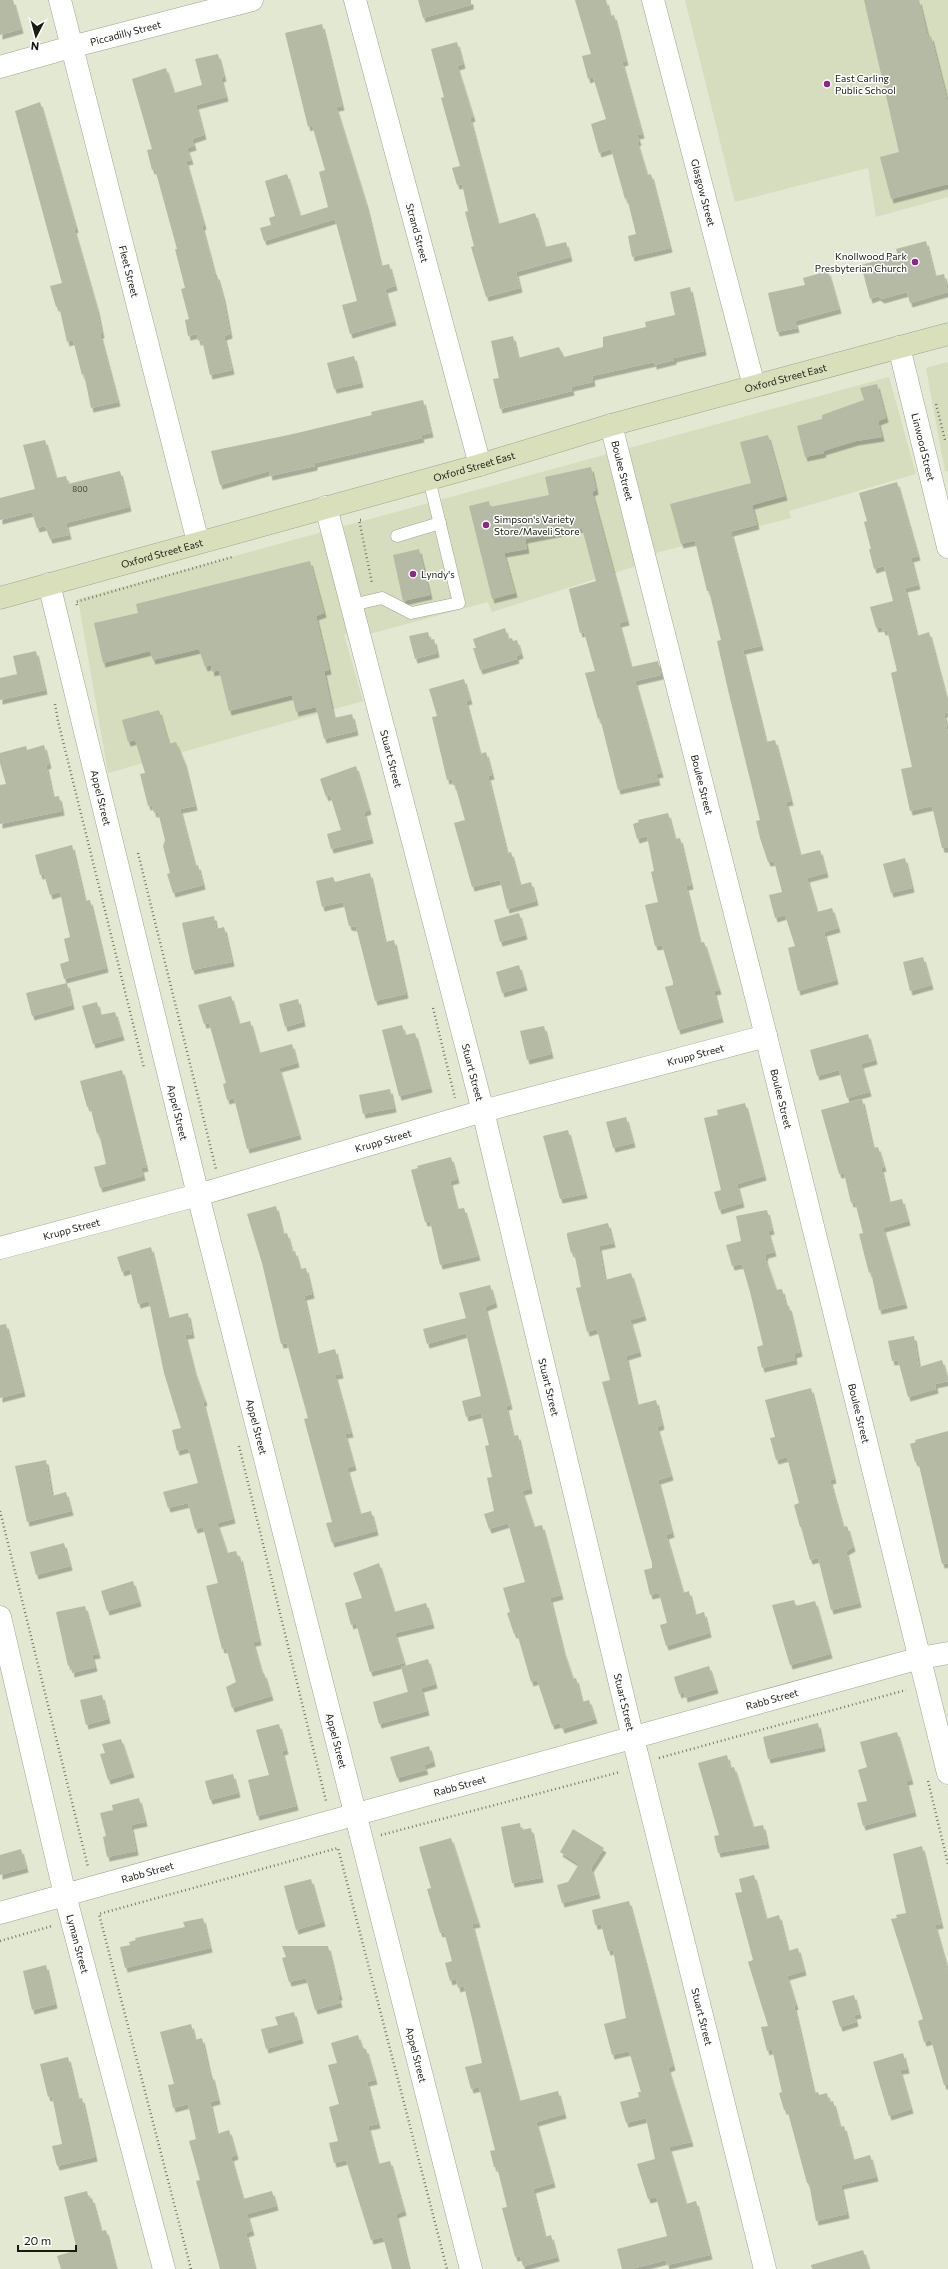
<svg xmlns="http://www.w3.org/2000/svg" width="948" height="2269" viewBox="0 0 948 2269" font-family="Commissioner,sans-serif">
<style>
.built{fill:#d5ddbe}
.building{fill:#b4baa4;filter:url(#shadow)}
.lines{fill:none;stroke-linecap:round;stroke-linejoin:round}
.lane-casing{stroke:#9ea48e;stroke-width:13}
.street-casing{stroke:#9ea48e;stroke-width:23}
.secondary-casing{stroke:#9ea48e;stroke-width:23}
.path{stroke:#757869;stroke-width:2.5;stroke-dasharray:1 3;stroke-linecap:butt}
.lane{stroke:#fff;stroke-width:12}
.street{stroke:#fff;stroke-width:22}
.secondary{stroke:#d9dfbb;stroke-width:22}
.poi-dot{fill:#8e268b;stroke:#fff;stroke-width:1.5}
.labels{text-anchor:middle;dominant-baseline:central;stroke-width:3;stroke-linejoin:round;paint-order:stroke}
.number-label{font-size:8px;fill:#404336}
.street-label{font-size:10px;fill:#191b12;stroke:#fff}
.poi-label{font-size:10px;fill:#191b12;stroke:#fff;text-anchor:start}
</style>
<defs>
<filter id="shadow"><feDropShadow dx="2.5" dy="4.5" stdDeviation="0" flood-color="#0004"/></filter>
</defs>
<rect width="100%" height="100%" fill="#e2e8d1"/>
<g class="built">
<polygon points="685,0 948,0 948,197 876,217 868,168 735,202"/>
<polygon points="948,362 948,471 945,472 926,368"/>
<polygon points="889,377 916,474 789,511 791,518 659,552 633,567 492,612 488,602 373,633 344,634 363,701 108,773 78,599"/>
</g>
<g class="building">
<polygon points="0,0 13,0 21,29 0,35"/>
<polygon points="418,0 471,0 471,5 423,18"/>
<polygon points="575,0 606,0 610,16 614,15 626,61 622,62 624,69 642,134 637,135 639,141 637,142 647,175 651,174 670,248 632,257 628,236 636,234 627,198 625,199 611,149 599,153 591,124 606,119 593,77 588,79 582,56 591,54"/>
<polygon points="864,0 919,0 928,37 931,36 948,103 948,184 891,199 880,157 899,152"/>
<polygon points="322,24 342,106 336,107 366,204 381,266 389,264 395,286 385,289 394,321 350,334 342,305 357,301 335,219 264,241 260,228 271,225 269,218 275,216 265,181 287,174 300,216 328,207 319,172 325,170 312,125 308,127 285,33"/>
<polygon points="457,42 463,64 457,66 473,117 470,118 498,224 535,213 545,247 566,242 570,257 516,272 520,288 486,297 471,247 474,246 465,212 468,211 462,184 457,185 452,168 460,166 441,98 444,97 431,49"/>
<polygon points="218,54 224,77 221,78 226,97 196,105 204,135 192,139 194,146 187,148 191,160 186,161 204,225 202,226 215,275 217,275 223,297 230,334 224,336 232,370 210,375 202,340 198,341 197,334 188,336 185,320 189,319 181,289 185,288 175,249 177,249 155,169 152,170 147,150 152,149 132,79 166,68 174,93 202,85 195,59"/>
<polygon points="40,102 76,228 74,229 97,309 102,334 100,334 118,402 91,408 84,374 82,375 73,340 67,342 59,306 56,307 50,286 62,283 15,111"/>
<polygon points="926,241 935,276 944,274 948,292 910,303 907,292 882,299 878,296 870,299 861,265 898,255 896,249"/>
<polygon points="828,271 839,309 795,321 797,328 777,332 768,293 805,285 803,278"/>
<polygon points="690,287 704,351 674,358 674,360 654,365 654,362 592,376 593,382 571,387 572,391 500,409 493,379 499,378 491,341 513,336 518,358 559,347 564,357 603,347 603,337 646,327 645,322 675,315 670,292"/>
<polygon points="354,356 361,383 334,389 327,363"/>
<polygon points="877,384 886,418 878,421 882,437 856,441 823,451 824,453 805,457 797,426 822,419 822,415 864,400 860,388"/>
<polygon points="423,400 431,433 421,435 422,438 315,463 315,466 270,476 269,471 220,485 211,451 293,434 372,415 371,412"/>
<polygon points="768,435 785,496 752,505 757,525 731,532 761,646 743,650 766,742 775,740 791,801 786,802 800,855 820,850 826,873 807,878 817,912 832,908 838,928 824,932 836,980 798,991 788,948 795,946 785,915 775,918 769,895 782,892 774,861 768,862 760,838 756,821 760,820 728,690 717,641 721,640 709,591 707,591 695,541 681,544 670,504 751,483 740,442"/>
<polygon points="45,440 56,478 66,476 68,484 120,471 129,507 66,523 69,535 50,539 45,526 37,528 32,512 0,520 0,498 35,489 23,445"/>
<polygon points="591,467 596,490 592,492 627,621 619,623 631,667 658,661 661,675 635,681 661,773 656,774 658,781 618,790 600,718 598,719 585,673 595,671 584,632 580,633 569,589 596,581 582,528 525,539 527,549 504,553 515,593 492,599 469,506 489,501 490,507 549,495 545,477"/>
<polygon points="897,482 918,556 911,558 918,585 905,588 917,636 929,632 948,704 948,712 944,713 948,734 948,848 942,848 932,806 910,811 901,769 912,767 891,673 897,671 887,630 883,631 882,627 876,628 870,607 893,601 884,566 874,569 869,549 871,549 864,522 867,521 859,493"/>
<polygon points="419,549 430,595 403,601 393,555"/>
<polygon points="310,561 324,613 316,616 329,670 324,671 334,718 352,714 356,731 324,739 316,707 296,712 292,695 229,711 219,670 212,672 211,665 205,667 199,649 153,660 150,651 103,663 94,623 138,613 136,604"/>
<polygon points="505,628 508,639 512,638 513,641 517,640 521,654 516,656 517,659 480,670 473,648 476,648 473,639"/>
<polygon points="428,632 430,640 434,639 437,653 415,659 409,636"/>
<polygon points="36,651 45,690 0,700 0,678 17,674 13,656"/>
<polygon points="464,679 470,700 466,701 480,754 486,752 492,775 488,776 507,853 511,852 520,885 531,882 536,901 507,909 500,880 472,887 454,823 465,820 455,785 453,785 452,779 447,780 432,717 437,716 429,689"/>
<polygon points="159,710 169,744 176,742 184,761 195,806 180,809 195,866 198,865 203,885 173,893 167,874 170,873 163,846 165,840 158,812 154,813 152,805 148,806 140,774 145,773 135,740 128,742 122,720"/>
<polygon points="44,745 49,764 46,765 53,797 59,796 62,811 0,824 0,785 6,784 0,763 0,753 26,746 27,750"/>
<polygon points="356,766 369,810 364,812 371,839 331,849 327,834 341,830 330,795 326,797 320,779"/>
<polygon points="668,813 675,839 680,838 691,885 686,886 693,914 700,943 704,942 719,990 714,991 721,1018 678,1030 665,987 673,985 673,982 662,945 655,946 645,905 658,902 651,872 654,871 647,836 637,839 633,824 639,822 638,820"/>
<polygon points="72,845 85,901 90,900 106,968 64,979 60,964 69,961 64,939 70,937 60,892 50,895 44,874 40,875 35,855"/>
<polygon points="905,858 912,888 891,893 883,864"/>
<polygon points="370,873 385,942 394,940 406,994 375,1001 356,927 349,926 343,902 322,907 316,881 333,877 335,882"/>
<polygon points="519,913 525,935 500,942 494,920"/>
<polygon points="214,916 216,929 224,927 232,962 192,970 182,923"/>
<polygon points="923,957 931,985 910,991 903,962"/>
<polygon points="519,965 525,986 502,993 496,972"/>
<polygon points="67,983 72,1005 32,1016 26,993"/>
<polygon points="231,996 239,1024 250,1021 259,1053 292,1044 297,1063 279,1068 299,1135 247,1149 234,1098 227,1100 223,1084 226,1083 209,1023 204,1024 198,1005"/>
<polygon points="298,999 303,1022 285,1027 279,1004"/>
<polygon points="97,1002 100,1015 115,1012 122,1036 93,1044 82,1006"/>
<polygon points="402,1025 405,1035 415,1033 430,1088 399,1096 382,1030"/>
<polygon points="544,1026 551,1054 527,1060 520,1031"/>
<polygon points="868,1034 875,1060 861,1064 869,1092 847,1098 839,1070 817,1076 810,1050"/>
<polygon points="122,1070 146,1167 141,1168 143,1176 100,1188 94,1167 106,1164 99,1133 97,1134 90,1106 87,1107 80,1081"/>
<polygon points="390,1089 394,1108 363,1114 359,1095"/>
<polygon points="862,1099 873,1148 878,1147 884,1167 881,1168 889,1202 902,1199 908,1221 883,1228 905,1304 879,1310 871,1272 869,1273 859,1234 863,1233 855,1202 851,1203 844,1173 839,1174 821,1110"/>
<polygon points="745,1103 764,1176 737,1184 742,1203 719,1210 714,1192 721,1190 704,1118 718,1115 717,1110"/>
<polygon points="626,1117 633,1143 613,1148 606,1122"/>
<polygon points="568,1130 585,1194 560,1199 543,1136"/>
<polygon points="451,1157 457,1179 450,1181 457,1209 464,1208 478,1256 440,1265 430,1221 425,1222 411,1170 418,1168 417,1166"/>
<polygon points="276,1206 283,1234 287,1233 292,1252 295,1251 300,1269 306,1268 312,1294 304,1296 317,1354 335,1349 341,1374 335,1375 351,1433 345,1434 354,1466 347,1468 360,1514 371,1511 376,1531 332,1543 326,1523 332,1522 304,1419 308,1418 287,1343 281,1344 262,1263 247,1214"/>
<polygon points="767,1210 772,1230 768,1231 774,1252 766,1254 765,1258 776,1290 782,1289 786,1306 789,1306 800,1352 794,1354 795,1360 762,1368 757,1347 763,1345 750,1292 742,1264 732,1266 726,1245 741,1241 736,1216"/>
<polygon points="608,1223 613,1243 599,1246 605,1280 631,1273 644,1316 630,1320 639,1352 626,1356 637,1405 656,1400 662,1425 657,1427 671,1476 658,1480 672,1533 666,1535 683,1593 689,1591 695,1615 704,1612 709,1633 666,1646 660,1625 667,1623 659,1593 650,1595 644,1570 652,1568 652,1563 602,1382 610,1380 597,1329 587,1332 576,1288 581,1287 574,1252 571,1253 567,1236 567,1233"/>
<polygon points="151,1247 168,1318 188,1313 192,1334 185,1335 194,1370 205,1401 203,1402 233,1519 217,1523 227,1553 236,1551 238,1557 240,1556 259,1641 253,1642 262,1674 264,1673 271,1696 232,1708 226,1687 236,1682 226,1648 222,1649 206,1586 218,1583 203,1527 195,1529 188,1503 168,1508 163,1492 198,1483 188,1448 177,1451 172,1430 181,1428 164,1373 149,1301 138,1304 130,1269 122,1272 117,1257"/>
<polygon points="490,1285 495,1303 485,1307 510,1405 506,1406 513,1436 518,1435 530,1489 522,1491 534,1527 542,1525 561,1595 550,1598 563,1650 573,1679 576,1678 582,1702 589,1700 595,1719 562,1729 560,1723 552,1725 537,1680 531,1682 517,1633 514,1634 507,1613 510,1612 503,1588 525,1582 508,1523 489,1529 484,1514 494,1511 487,1478 492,1477 485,1446 489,1445 481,1413 466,1417 462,1401 481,1396 466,1333 427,1344 423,1329 466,1318 459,1293"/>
<polygon points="6,1324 23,1392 0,1398 0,1325"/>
<polygon points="914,1336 919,1367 942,1360 948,1381 935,1384 936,1389 908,1397 898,1360 892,1361 888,1341"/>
<polygon points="811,1388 834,1479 830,1480 843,1527 847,1526 853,1547 846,1551 859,1603 831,1610 818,1558 810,1560 801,1527 800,1527 794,1505 799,1503 787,1457 776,1460 770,1438 775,1437 765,1400"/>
<polygon points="948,1431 948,1563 942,1564 918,1461 915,1462 910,1444 916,1442 915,1440"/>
<polygon points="46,1460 52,1496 66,1492 71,1511 27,1522 15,1466"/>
<polygon points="64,1543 70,1566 36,1575 30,1552"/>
<polygon points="379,1563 394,1612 426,1603 432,1624 395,1633 404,1663 370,1672 356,1623 351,1625 345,1603 362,1598 353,1573"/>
<polygon points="133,1581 139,1602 107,1611 101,1591"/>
<polygon points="794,1600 796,1606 815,1601 830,1654 790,1665 772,1605"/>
<polygon points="85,1606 98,1654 92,1655 95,1667 72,1673 71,1665 68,1666 56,1612"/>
<polygon points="428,1659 435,1684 408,1692 401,1667"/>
<polygon points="709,1666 716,1689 685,1698 684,1692 679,1694 674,1677"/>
<polygon points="421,1688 427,1711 379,1724 373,1702"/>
<polygon points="102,1695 108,1719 86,1725 80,1700"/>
<polygon points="818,1723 823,1747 768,1759 763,1737"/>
<polygon points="279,1724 286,1750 282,1751 296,1806 257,1816 248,1780 269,1775 256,1730"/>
<polygon points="897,1732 911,1780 906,1781 914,1812 863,1826 857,1803 867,1801 858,1770 867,1767 860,1742"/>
<polygon points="121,1739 132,1773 108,1780 100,1754 105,1753 102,1744"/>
<polygon points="429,1746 433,1762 424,1765 426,1770 397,1778 390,1757"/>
<polygon points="727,1755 730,1768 734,1767 753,1827 763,1825 767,1844 718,1853 714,1836 719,1835 698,1763"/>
<polygon points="233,1774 238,1793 210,1800 205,1781"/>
<polygon points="139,1798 145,1822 131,1825 136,1851 107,1857 103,1837 106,1836 100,1813 113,1810 112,1805"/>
<polygon points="520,1823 521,1830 531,1828 541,1878 512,1883 501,1827"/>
<polygon points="573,1829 604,1848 591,1868 598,1894 562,1903 557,1885 568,1882 579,1864 560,1852"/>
<polygon points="451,1838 478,1923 472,1924 519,2101 558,2091 564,2114 536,2122 553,2183 533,2189 545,2237 551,2235 557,2257 523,2266 520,2256 515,2257 502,2208 507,2207 497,2167 494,2167 490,2151 495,2150 479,2087 471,2089 465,2067 482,2063 475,2031 464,1986 458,1988 456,1979 450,1981 445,1963 452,1961 444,1932 440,1933 427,1889 431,1888 419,1847"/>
<polygon points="922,1846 941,1924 935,1925 948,1971 948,2085 944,2085 931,2040 924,2042 918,2021 923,2019 891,1919 897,1918 896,1915 906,1913 893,1854"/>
<polygon points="21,1849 26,1868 0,1875 0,1855"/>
<polygon points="754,1875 766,1919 779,1915 788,1951 798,1948 804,1971 787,1976 796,2005 794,2006 799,2027 814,2093 818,2092 819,2095 827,2093 829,2102 833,2101 840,2127 844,2126 853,2160 870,2155 876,2177 841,2185 847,2214 816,2221 809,2183 807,2183 787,2109 784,2110 779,2093 782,2092 772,2049 767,2051 761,2027 768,2026 748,1962 753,1960 735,1893 742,1892 739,1879"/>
<polygon points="311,1879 323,1922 296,1930 284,1886"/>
<polygon points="629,1901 673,2066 668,2068 691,2142 669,2147 686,2204 696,2201 710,2255 667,2265 666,2260 631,2269 622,2269 617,2249 667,2236 656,2197 648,2199 637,2164 655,2159 646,2118 626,2123 620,2102 639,2097 638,2092 641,2092 629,2051 612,2055 604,2024 626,2018 613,1950 608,1951 601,1924 595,1925 592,1910"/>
<polygon points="203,1918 210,1948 125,1968 120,1947 130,1945 129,1942 136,1940 135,1938 185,1927 183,1922"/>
<polygon points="282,1946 328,1946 340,1996 338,1996 340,2003 315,2010 306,1978 289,1982 282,1958 286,1957"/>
<polygon points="46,1965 55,2004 32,2010 23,1971"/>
<polygon points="854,1995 859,2014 854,2015 856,2022 840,2027 832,2001"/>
<polygon points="294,2012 301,2039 266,2049 261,2029 278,2025 275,2017"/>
<polygon points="191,2024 195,2040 202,2038 210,2075 212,2075 218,2100 210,2102 217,2134 229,2130 236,2155 231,2157 243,2199 272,2191 276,2206 247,2214 252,2231 246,2233 255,2269 220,2269 196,2181 200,2180 189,2141 196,2139 188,2104 173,2108 168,2085 174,2084 160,2032"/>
<polygon points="358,2035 362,2048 366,2049 375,2080 367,2082 378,2124 368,2126 378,2164 390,2161 404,2211 396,2214 409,2269 392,2269 383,2237 371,2240 346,2160 334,2163 329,2143 338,2141 329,2107 339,2104 328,2065 337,2063 331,2043"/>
<polygon points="903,2053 907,2069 900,2070 911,2109 889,2116 873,2062"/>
<polygon points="68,2057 78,2099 82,2098 95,2157 57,2166 52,2146 62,2144 52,2096 48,2097 40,2064"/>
<polygon points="87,2191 89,2199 92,2198 101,2231 106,2230 116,2269 61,2269 57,2256 77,2250 64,2197"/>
<polygon points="863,2250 869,2269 812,2269 811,2265"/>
</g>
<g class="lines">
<defs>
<g id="lane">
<polyline points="397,536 440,523"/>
<polyline points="352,605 382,598 411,613 459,603 429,479"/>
</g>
<g id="street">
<path id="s1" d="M60,0L198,542"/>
<path id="s2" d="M355,0L480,465"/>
<path id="s3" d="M653,0L754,386"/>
<path id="s4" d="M0,67L71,47L252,0"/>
<path id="s5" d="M899,347L948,547"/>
<path id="s6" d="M611,425L766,1036L948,1773"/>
<path id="s7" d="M326,507L483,1111L633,1738L765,2269"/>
<path id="s8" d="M49,584L198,1195L471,2269"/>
<path id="s9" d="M0,1248L198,1195L483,1111L766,1036"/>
<path id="s10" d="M0,1617L65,1895L164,2269"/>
<path id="s11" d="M0,1913L920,1658L948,1653"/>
</g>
<g id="secondary">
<path id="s12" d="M0,598L480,465L611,425L948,334"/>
</g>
</defs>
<use href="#lane" class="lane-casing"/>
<use href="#street" class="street-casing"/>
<use href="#secondary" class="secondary-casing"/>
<g class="path">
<polyline points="936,404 945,440"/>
<polyline points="361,520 359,520 372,583"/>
<polyline points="77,605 76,602 232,557"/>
<polyline points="55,704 58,721 144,1068"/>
<polyline points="138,853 216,1169"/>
<polyline points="433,1008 455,1098"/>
<polyline points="239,1446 326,1801"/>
<polyline points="0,1511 88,1867"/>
<polyline points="659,1758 906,1690"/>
<polyline points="928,1781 948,1864"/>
<polyline points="381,1835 620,1772"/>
<polyline points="0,1941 52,1926"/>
<polyline points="191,2269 99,1914 338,1848 447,2269"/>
</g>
<use href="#lane" class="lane"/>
<use href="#street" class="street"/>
<use href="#secondary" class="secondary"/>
</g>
<g class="poi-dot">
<circle cx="827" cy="84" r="4"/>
<circle cx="915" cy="262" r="4"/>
<circle cx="486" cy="525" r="4"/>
<circle cx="413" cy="574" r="4"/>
</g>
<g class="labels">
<g class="number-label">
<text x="80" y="489">800</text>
</g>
<g class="street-label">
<text stroke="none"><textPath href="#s4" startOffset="130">Piccadilly Street</textPath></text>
<text stroke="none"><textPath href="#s3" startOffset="199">Glasgow Street</textPath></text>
<text stroke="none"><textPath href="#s2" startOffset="241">Strand Street</textPath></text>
<text stroke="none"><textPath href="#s1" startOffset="280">Fleet Street</textPath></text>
<text stroke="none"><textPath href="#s12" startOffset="816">Oxford Street East</textPath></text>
<text stroke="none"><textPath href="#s5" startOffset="103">Linwood Street</textPath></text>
<text stroke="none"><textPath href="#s12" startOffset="492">Oxford Street East</textPath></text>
<text stroke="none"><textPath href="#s6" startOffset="47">Boulee Street</textPath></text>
<text stroke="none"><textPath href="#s12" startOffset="168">Oxford Street East</textPath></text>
<text stroke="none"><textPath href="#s7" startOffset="260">Stuart Street</textPath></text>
<text stroke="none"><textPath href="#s6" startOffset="371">Boulee Street</textPath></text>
<text stroke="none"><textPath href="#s8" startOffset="220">Appel Street</textPath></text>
<text stroke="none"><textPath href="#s9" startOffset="722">Krupp Street</textPath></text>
<text stroke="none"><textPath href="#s7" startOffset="584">Stuart Street</textPath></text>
<text stroke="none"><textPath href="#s6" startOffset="695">Boulee Street</textPath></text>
<text stroke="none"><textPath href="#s8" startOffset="544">Appel Street</textPath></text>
<text stroke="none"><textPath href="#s9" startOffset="398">Krupp Street</textPath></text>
<text stroke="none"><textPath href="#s9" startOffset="74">Krupp Street</textPath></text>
<text stroke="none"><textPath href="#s7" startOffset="908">Stuart Street</textPath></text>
<text stroke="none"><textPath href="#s6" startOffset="1019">Boulee Street</textPath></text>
<text stroke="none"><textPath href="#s8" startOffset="868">Appel Street</textPath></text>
<text stroke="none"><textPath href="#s11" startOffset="801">Rabb Street</textPath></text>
<text stroke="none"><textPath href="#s7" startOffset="1232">Stuart Street</textPath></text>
<text stroke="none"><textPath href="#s8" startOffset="1192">Appel Street</textPath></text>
<text stroke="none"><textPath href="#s11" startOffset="477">Rabb Street</textPath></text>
<text stroke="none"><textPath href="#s11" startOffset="153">Rabb Street</textPath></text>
<text stroke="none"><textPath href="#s10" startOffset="336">Lyman Street</textPath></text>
<text stroke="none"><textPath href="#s7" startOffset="1556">Stuart Street</textPath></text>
<text stroke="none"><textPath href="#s8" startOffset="1516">Appel Street</textPath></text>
</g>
<g class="poi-label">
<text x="835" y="78">East Carling<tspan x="835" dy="12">Public School</tspan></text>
<text x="907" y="256" text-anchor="end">Knollwood Park<tspan x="907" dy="12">Presbyterian Church</tspan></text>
<text x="494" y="519">Simpson's Variety<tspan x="494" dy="12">Store/Maveli Store</tspan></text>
<text x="421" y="574">Lyndy's</text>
</g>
</g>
<g transform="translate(36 36) rotate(186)" stroke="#ffffff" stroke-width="3" paint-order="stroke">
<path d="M0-3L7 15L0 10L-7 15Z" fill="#191b12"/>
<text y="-6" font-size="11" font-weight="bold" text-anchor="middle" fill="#191b12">N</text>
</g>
<path d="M18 2245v6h58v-6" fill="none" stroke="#191b12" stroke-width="2"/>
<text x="24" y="2245" font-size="12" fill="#191b12" stroke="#ffffff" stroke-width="3" paint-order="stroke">20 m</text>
</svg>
